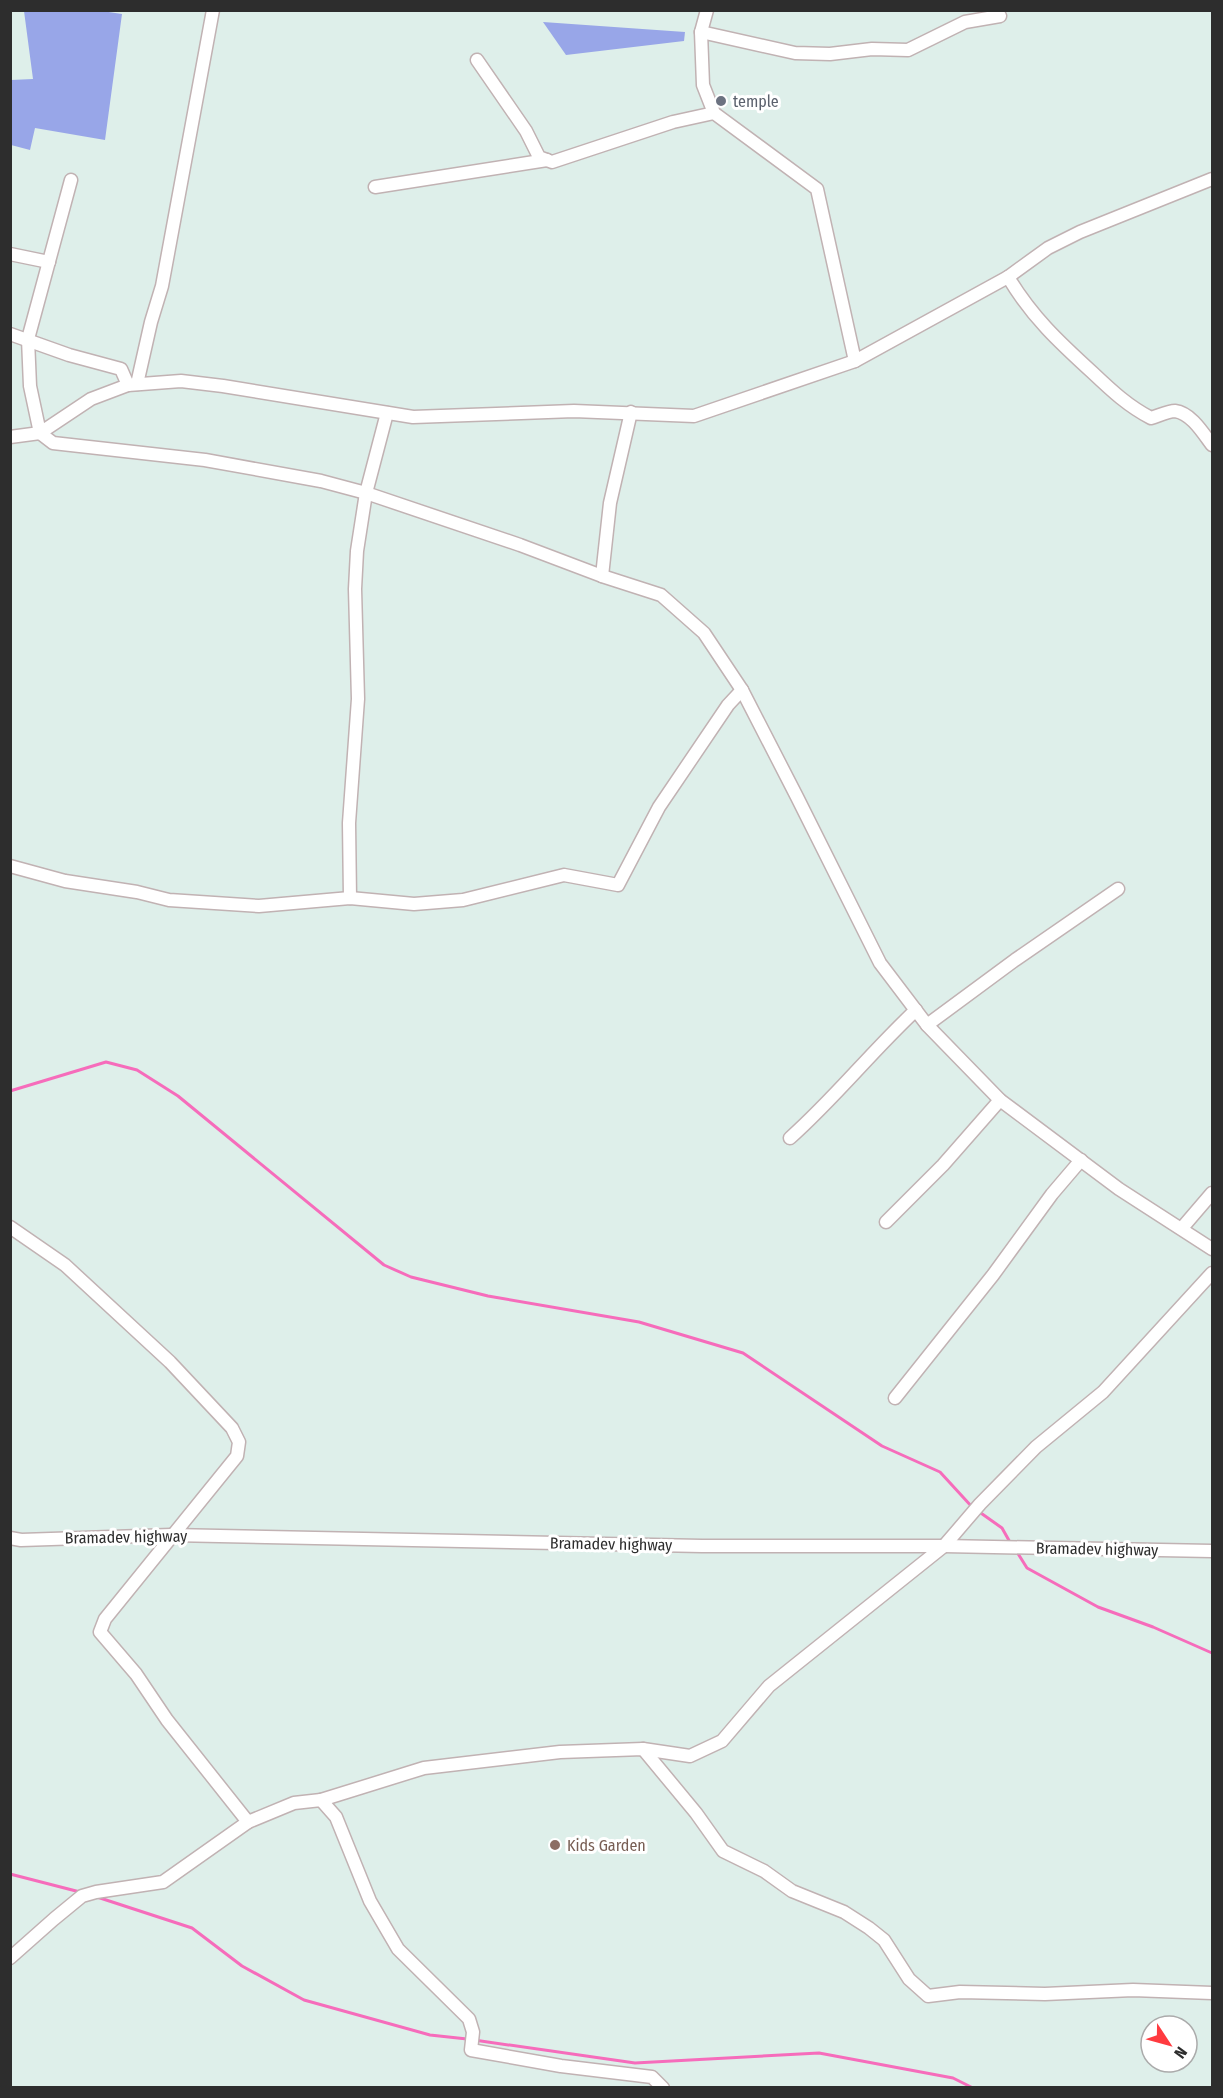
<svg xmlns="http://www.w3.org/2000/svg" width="1223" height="2098" viewBox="0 0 1223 2098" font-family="'Fira Sans Condensed',sans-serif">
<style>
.green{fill:#98a6e8}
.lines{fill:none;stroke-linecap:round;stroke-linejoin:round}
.stream{stroke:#f66cbb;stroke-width:3}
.minor-casing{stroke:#c1b2b3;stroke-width:15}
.minor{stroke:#fff;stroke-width:12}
.worship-dot{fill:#6b7280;stroke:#fff;stroke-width:2}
.education-dot{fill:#8d6e63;stroke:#fff;stroke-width:2}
.labels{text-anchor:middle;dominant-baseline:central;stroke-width:6;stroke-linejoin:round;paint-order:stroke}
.worship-label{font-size:16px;fill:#5b616d;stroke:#fff;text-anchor:start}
.street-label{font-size:16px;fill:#2d2d2d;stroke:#fff}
.education-label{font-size:16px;fill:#785e54;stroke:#fff;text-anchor:start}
</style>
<rect width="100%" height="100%" fill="#deefea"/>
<g class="green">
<polygon points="102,11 122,14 105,140 35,128 30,150 11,145 11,80 33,79 24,11"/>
<polygon points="543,22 685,32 684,41 566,55"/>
</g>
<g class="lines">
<g class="stream">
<polyline points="10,1091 106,1062 137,1070 178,1096 384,1265 411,1277 488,1296 639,1322 743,1353 882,1446 940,1472 973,1508"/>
<polyline points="978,1511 1002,1528 1011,1544"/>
<polyline points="1017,1552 1027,1568 1098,1607 1153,1627 1212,1653"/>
<polyline points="10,1874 80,1892"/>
<polyline points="97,1897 192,1928 242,1966 304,2000 430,2035 467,2039"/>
<polyline points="474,2040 635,2063 819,2053 953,2078 973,2088"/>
</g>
<defs>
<g id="minor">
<polyline points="707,10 701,32 703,85 714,113 817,189 855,361"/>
<polyline points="701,32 795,53 830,54 872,49 908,50 965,22 1000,16"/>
<polyline points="477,60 526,131 539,157 552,162 673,122 714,113"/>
<polyline points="71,180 28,339 30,386 40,433 53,443 205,460 321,481 366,493 520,545 602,576 661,595 704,633 742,690 797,797 880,963 927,1025 1000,1100 1119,1189 1212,1249"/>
<polyline points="375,187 547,160"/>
<polyline points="10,254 49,262"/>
<path d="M1008,277C1032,317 1059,342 1093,373C1112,391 1128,406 1151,418C1158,416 1168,411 1175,411C1191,413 1203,433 1212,445"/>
<polyline points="10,334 69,355 121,369 128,385"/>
<polyline points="137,384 151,322 162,286 213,10"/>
<polyline points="10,437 40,433 91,399 128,385 181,381 223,386 413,417 574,411 694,416 855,361 1008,277 1048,248 1080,232 1212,179"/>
<polyline points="602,576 610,503 631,412"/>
<polyline points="10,866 65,881 137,892 169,900 259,906 350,898 414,904 463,900 564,875 618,885 659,807 728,705 742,690"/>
<polyline points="350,898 349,823 358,699 355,589 357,551 366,493 387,413"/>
<polyline points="927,1025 1015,960 1118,889"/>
<path d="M790,1138C835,1098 872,1051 916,1010"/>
<polyline points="886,1222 943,1165 1000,1100"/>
<polyline points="10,1227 65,1265 170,1362 232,1428 239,1442 237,1456 105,1619 100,1632 136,1674 167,1720 248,1822 294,1803 321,1800 336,1817 370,1901 398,1949 469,2019 473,2032 471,2050 561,2066 652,2077 663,2088"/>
<polyline points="1182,1228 1212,1193"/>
<polyline points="895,1398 993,1275 1052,1194 1081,1160"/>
<polyline points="10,1538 21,1540 171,1535 702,1546 944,1546 1212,1551"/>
<polyline points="643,1749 696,1813 723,1851 764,1871 792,1891 844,1912 869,1928 884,1940 909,1979 928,1996 960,1992 1045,1994 1133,1990 1212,1993"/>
<polyline points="321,1800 424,1768 560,1752 643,1749 690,1756 722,1741 769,1686 944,1546 980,1504 1036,1447 1103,1392 1212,1273"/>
<polyline points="10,1958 54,1919 82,1896 96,1892 163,1882 248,1822"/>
</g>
</defs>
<use href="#minor" class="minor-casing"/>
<use href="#minor" class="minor"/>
</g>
<circle class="worship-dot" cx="721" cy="101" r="6"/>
<circle class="education-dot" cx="555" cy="1845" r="6"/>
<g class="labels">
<g class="worship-label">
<text x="733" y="101">temple</text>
</g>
<g class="street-label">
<text transform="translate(126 1537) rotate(-1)">Bramadev highway</text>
<text transform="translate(611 1544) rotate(1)">Bramadev highway</text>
<text transform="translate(1097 1549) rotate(1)">Bramadev highway</text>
</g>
<g class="education-label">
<text x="567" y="1845">Kids Garden</text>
</g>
</g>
<rect width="1223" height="2098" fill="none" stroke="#2d2d2d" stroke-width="24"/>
<g transform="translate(1169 2044) rotate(126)"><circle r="28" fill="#ffffff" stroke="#ababab" stroke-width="1.5"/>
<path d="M0-4.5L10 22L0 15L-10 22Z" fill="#ff3b40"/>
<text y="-9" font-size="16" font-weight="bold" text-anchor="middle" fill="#2d2d2d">N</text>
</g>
</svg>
